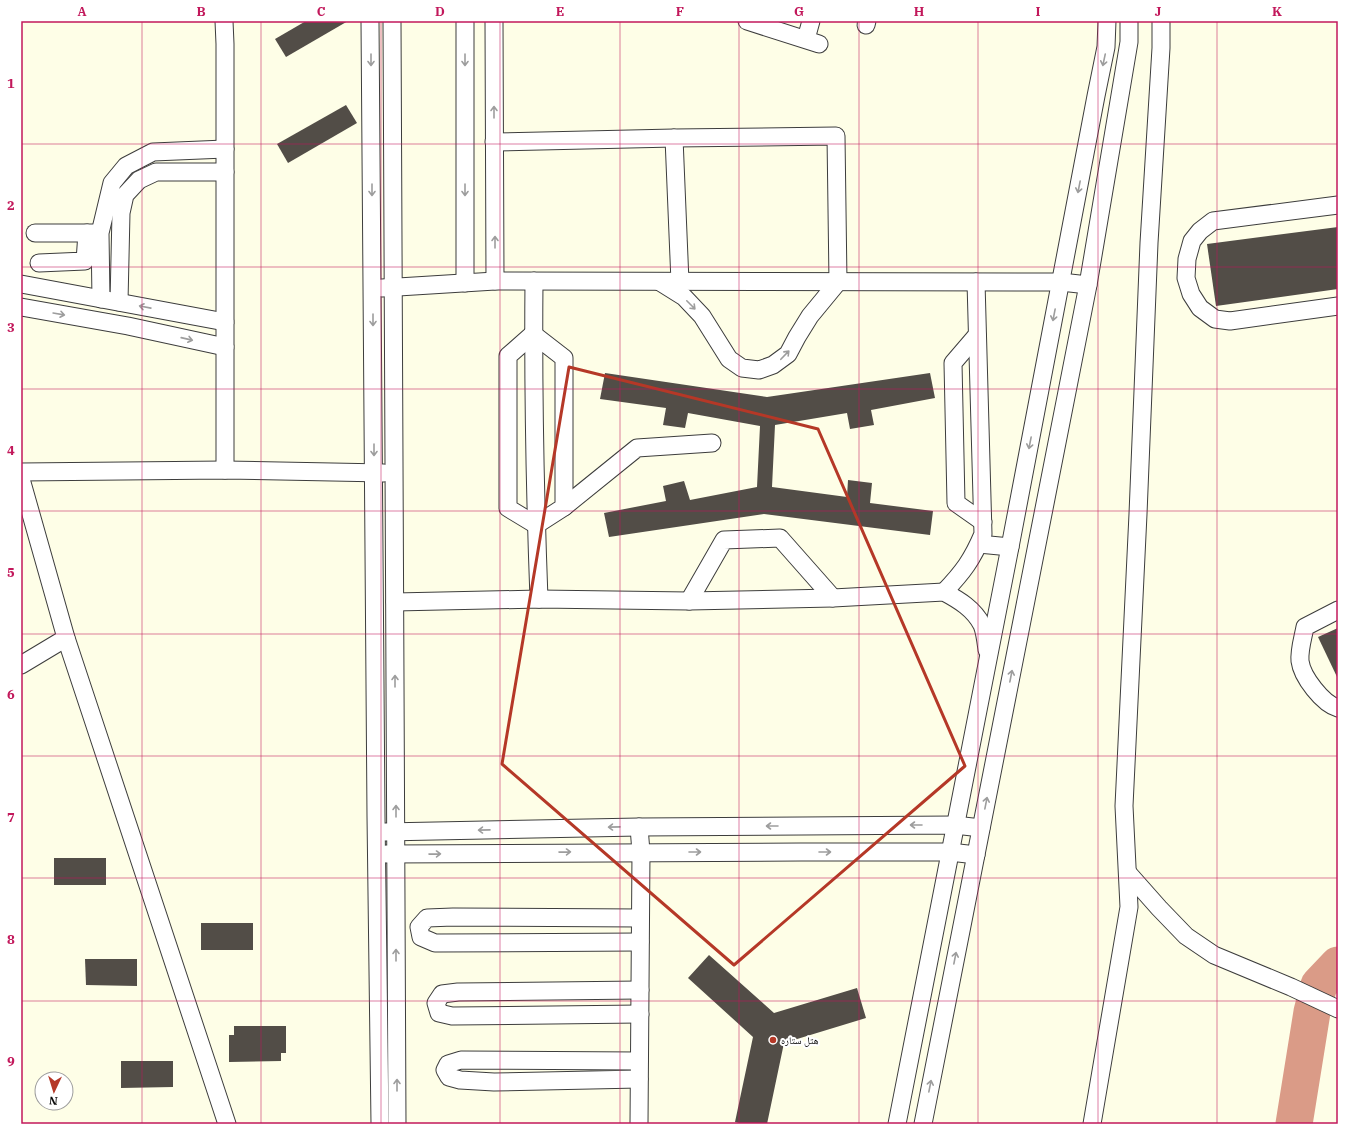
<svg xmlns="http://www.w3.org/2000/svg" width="1359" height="1145" viewBox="0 0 1359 1145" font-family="'IBM Plex Serif','Noto Naskh Arabic',serif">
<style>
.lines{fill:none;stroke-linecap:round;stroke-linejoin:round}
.taxiway{stroke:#da9b87;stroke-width:37}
.building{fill:#524d47}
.minor-casing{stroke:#3d3d3d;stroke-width:19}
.minor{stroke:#fff;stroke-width:17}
.oneway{stroke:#9d9d9d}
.marked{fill:none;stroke:#b53827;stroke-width:3;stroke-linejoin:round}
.grid{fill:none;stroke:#c2185b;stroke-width:1;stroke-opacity:0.55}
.poi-dot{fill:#b53827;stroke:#fff;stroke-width:1.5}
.labels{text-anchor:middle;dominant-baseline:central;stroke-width:4;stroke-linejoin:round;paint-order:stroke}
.poi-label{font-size:10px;fill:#0a0a0a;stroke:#fff;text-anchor:start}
.neatline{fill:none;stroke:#c2185b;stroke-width:1.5}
.grid-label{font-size:13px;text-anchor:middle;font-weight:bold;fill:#c2185b}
</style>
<rect width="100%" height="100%" fill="#fefee7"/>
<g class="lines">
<polyline class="taxiway" points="1294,1124 1312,1012 1319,985 1338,965"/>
</g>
<g class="building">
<polygon points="306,21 348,21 286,57 275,39"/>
<polygon points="346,105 357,123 288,163 277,144"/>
<polygon points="1338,227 1338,289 1216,306 1207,244"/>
<polygon points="605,373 767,397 930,373 935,398 871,410 874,425 850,429 847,413 775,425 772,487 847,497 848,480 872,483 870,503 933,511 930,535 764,514 609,537 604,513 666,501 663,486 684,481 690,500 757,487 760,426 688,413 685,428 663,425 666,408 600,399"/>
<polygon points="1338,628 1338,679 1318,637"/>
<rect x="54" y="858" width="52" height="27"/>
<rect x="201" y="923" width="52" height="27"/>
<polygon points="709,955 774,1013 857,988 866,1018 784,1043 767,1124 743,1124 735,1122 753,1037 688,978"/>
<polygon points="85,959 137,959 137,986 86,985"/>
<polygon points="234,1026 286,1026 286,1053 281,1053 281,1061 229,1062 229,1035 234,1035"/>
<polygon points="121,1061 173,1061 173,1087 121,1088"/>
</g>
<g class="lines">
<defs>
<g id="minor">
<polyline points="224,21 225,44 225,470"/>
<polyline points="370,21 376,816 380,1124"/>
<polyline points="392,21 397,1124"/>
<polyline points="494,21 495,281"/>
<polyline points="747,21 819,44"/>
<polyline points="866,25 867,21"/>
<polyline points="806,39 811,21"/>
<polyline points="674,138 680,282"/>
<polyline points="494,142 674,138 836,136 838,282 810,316 797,337 788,354 773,365 759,370 742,368 729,359 702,316 684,297 660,282"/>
<polyline points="1338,205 1213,221 1200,231 1192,241 1187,259 1186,278 1191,294 1200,308 1215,319 1230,321 1338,306"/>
<polyline points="35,233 98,233"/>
<polyline points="39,263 85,261 87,233"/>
<path d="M534,281C533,387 535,493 539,599"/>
<polyline points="465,283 465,21"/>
<polyline points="21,284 225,322"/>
<polyline points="382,288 495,281 1061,282 1088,285"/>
<polyline points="101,299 100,233 112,183 126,166 153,152 225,149"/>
<polyline points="119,302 121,213 125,195 139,180 156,172 225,172"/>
<polyline points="21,307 128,326 225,347"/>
<polygon points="533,334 564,358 564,507 536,525 508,508 508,356"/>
<polyline points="977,335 953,363 956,503 983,522"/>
<polyline points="21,472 225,470 384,473"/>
<polyline points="21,479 66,638 227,1124"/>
<polyline points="564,507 637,448 712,443"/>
<polyline points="979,544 1010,547"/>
<path d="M944,592C963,572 972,560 983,534L976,282"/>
<polyline points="689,601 724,540 780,538 833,598"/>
<path d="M395,602L539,599L689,601L833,598L944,592C959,600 974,609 982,625C985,632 986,642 987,650"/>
<path d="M1338,610L1305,627C1303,638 1299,650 1300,661C1302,677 1323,704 1338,708"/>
<polyline points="21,665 66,638"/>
<polyline points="385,832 639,827 802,826 955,825 981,828"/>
<polyline points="386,854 801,852 950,852 976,855"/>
<polyline points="1128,873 1159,908 1186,936 1214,955 1291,987 1338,1009"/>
<polyline points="640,942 435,943 421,937 419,927 427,918 453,917 640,918"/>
<polyline points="640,1014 452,1016 439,1013 436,1003 442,994 458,992 640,990"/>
<polyline points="639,1079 494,1082 460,1080 449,1077 445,1070 448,1064 461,1060 639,1061"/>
<polyline points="639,1124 641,852 639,827"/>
<polyline points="897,1124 1010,547 1096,96 1106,47 1107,21"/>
<polyline points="923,1124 1088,285 1129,42 1129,21"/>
<polyline points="1092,1124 1129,907 1124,806 1138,514 1149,243 1161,48 1161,21"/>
</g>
</defs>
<use href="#minor" class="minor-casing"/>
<use href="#minor" class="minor"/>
</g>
<defs><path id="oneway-shaft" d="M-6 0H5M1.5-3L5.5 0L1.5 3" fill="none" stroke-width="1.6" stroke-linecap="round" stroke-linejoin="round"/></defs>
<g class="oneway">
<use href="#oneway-shaft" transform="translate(371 60) rotate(90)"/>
<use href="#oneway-shaft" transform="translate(465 60) rotate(90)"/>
<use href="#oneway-shaft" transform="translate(1104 60) rotate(102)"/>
<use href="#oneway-shaft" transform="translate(494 112) rotate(-90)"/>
<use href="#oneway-shaft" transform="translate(1079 187) rotate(101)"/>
<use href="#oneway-shaft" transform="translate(372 190) rotate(90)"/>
<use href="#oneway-shaft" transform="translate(465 190) rotate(90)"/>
<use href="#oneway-shaft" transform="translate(495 242) rotate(-90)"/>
<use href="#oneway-shaft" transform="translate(691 305) rotate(45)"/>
<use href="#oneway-shaft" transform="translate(145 307) rotate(-169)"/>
<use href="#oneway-shaft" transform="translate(59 314) rotate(10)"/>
<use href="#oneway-shaft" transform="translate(1054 315) rotate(101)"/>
<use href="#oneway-shaft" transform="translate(373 320) rotate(90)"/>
<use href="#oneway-shaft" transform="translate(187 339) rotate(13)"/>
<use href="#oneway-shaft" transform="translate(785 355) rotate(-46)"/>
<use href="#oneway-shaft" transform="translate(1030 443) rotate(101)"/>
<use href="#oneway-shaft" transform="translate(374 450) rotate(90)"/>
<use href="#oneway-shaft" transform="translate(1011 676) rotate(-79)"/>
<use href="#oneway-shaft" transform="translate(395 681) rotate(-90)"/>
<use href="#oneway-shaft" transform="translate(986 803) rotate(-79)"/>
<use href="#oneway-shaft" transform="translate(396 811) rotate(-90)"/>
<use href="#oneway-shaft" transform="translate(916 825) rotate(180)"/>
<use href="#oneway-shaft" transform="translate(772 826) rotate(180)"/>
<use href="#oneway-shaft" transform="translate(614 827) rotate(179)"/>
<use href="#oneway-shaft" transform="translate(484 830) rotate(179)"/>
<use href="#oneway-shaft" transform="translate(565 852) rotate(-1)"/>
<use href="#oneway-shaft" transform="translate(695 852)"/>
<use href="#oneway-shaft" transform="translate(825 852)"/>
<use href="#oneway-shaft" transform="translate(435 854) rotate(-1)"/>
<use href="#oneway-shaft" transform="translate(396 955) rotate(-90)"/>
<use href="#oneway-shaft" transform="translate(955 958) rotate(-79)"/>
<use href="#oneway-shaft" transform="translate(397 1085) rotate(-90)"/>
<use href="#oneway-shaft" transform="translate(930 1086) rotate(-79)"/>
</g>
<path class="marked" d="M569,367L818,429L965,766L734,965L502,764Z"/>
<path class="grid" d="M142,21V1124M261,21V1124M381,21V1124M500,21V1124M620,21V1124M739,21V1124M859,21V1124M978,21V1124M1098,21V1124M1217,21V1124M21,144H1338M21,267H1338M21,389H1338M21,511H1338M21,634H1338M21,756H1338M21,878H1338M21,1001H1338"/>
<circle class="poi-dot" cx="773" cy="1040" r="4"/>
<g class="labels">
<g class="poi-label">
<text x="781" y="1040">هتل ستاره</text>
</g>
</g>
<rect width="1359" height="1145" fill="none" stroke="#ffffff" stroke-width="44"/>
<g transform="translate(54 1091) rotate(184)"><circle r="19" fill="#ffffff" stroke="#9d9d9d"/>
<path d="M0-3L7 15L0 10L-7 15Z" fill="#b53827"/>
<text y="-6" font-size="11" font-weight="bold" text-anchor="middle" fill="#0a0a0a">N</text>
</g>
<rect x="22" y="22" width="1315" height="1101" class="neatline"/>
<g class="grid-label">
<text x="82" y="16">A</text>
<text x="201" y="16">B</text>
<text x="321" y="16">C</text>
<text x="440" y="16">D</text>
<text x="560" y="16">E</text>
<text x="680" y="16">F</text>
<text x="799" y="16">G</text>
<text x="919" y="16">H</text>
<text x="1038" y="16">I</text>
<text x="1158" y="16">J</text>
<text x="1277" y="16">K</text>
<text x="11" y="88">1</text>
<text x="11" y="210">2</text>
<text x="11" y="332">3</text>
<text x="11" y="455">4</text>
<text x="11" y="577">5</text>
<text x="11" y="699">6</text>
<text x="11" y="822">7</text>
<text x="11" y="944">8</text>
<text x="11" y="1066">9</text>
</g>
</svg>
